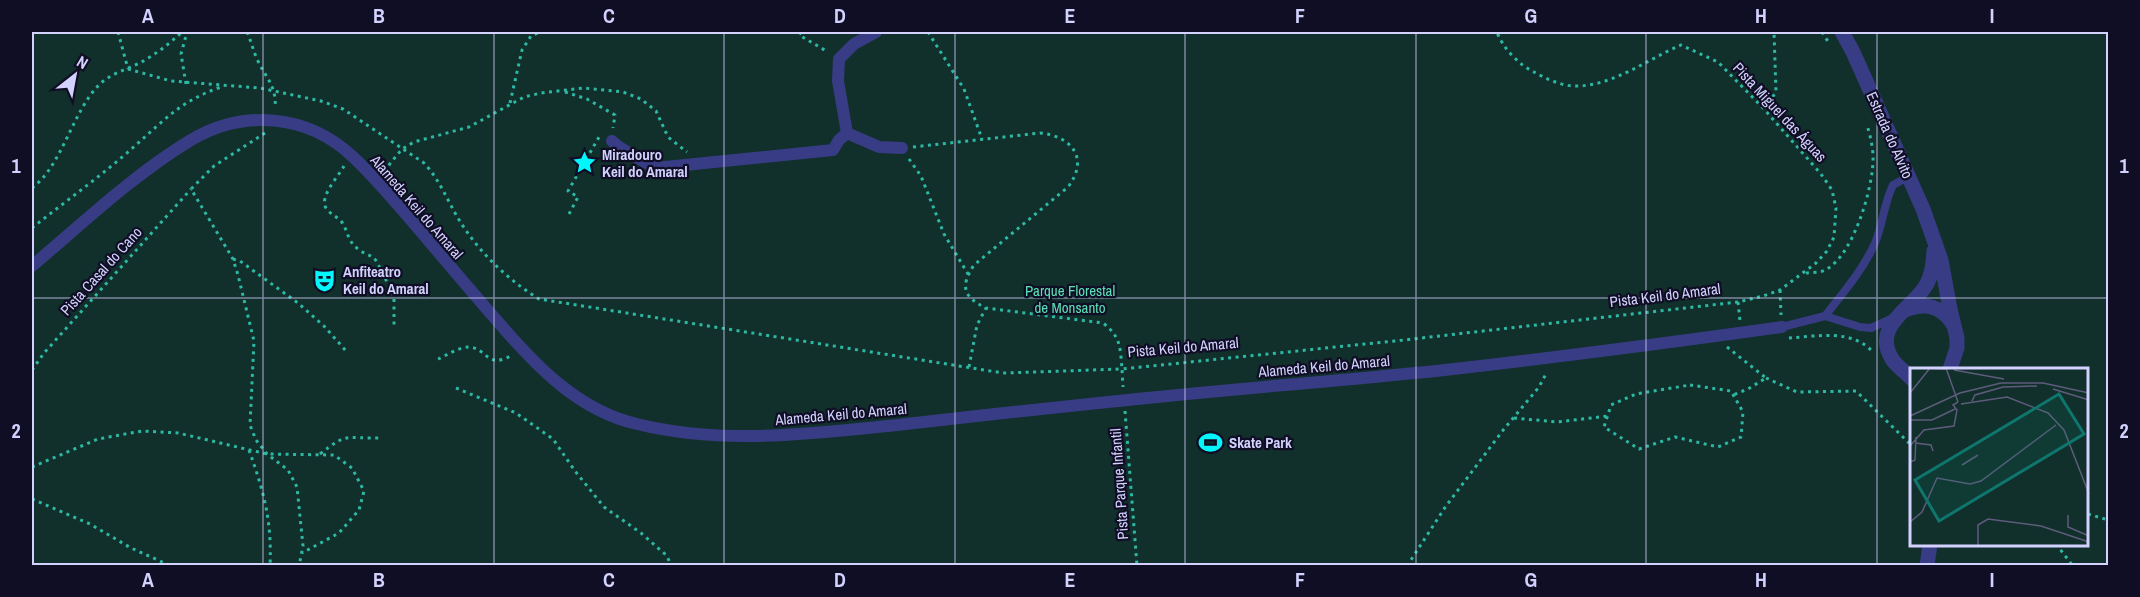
<svg xmlns="http://www.w3.org/2000/svg" width="2140" height="597" viewBox="0 0 2140 597" font-family="'Archivo Narrow',sans-serif">
<style>
.green{fill:#112f2b;fill-rule:evenodd}
.lines{fill:none;stroke-linecap:round;stroke-linejoin:round}
.path{stroke:#2db8a4;stroke-width:3;stroke-dasharray:3 4.5;stroke-linecap:butt}
.service{stroke:#383c84;stroke-width:8}
.pedestrian{stroke:#383c84;stroke-width:12}
.tertiary{stroke:#383c84;stroke-width:15}
.grid{fill:none;stroke:#d3d2ff;stroke-width:1.5;stroke-opacity:0.55}
.labels{text-anchor:middle;dominant-baseline:central;stroke-width:4.5;stroke-linejoin:round;paint-order:stroke}
.street-label{font-size:15px;fill:#d3d2ff;stroke:#100e25}
.poi-label{font-size:15px;font-weight:bold;fill:#d3d2ff;stroke:#100e25;text-anchor:start}
.park-label{font-size:15px;fill:#5be1b5;stroke:#100e25}
.inset-road{fill:none;stroke:#5e5c7c;stroke-width:1.5}
.view{fill:#0f766e;fill-opacity:0.15;stroke:#0f766e;stroke-width:3}
.inset-edge{fill:none;stroke:#d3d2ff;stroke-width:3}
.neatline{fill:none;stroke:#d3d2ff;stroke-width:2}
.grid-label{font-size:20px;text-anchor:middle;font-weight:bold;fill:#d3d2ff}
</style>
<rect width="100%" height="100%" fill="#100e25"/>
<path class="green" d="M32,32H2108V565H32ZM1912,369H2088V544H1912Z"/>
<g class="lines">
<g class="path">
<polyline points="118,32 128,69"/>
<path d="M247,32C251,41 253,50 257,59C265,77 277,86 275,108"/>
<polyline points="801,32 799,35 828,52"/>
<polyline points="928,32 964,89 982,139"/>
<polyline points="1822,32 1829,43"/>
<path d="M128,69L171,81L260,88L321,101L343,109L424,163C442,182 450,208 465,229C484,257 510,281 539,299L1003,373L1122,369L1123,387"/>
<polyline points="186,84 181,54 187,32"/>
<polyline points="565,92 587,99 615,115 613,128"/>
<polyline points="510,103 522,50 531,36 540,32"/>
<polyline points="1764,109 1776,92 1774,32"/>
<polyline points="265,133 214,166 191,189 233,259 238,275 254,341 250,425 256,440 267,454 288,470 297,487 303,546 299,566"/>
<path d="M913,147L1040,133C1071,136 1090,158 1068,187L974,265C960,286 963,297 986,308L1103,323C1121,337 1120,347 1122,369L1404,340L1738,302L1763,296L1780,290L1816,263L1827,251L1834,237L1836,208L1832,190L1821,174L1764,109L1718,62L1681,45C1646,60 1612,87 1573,86C1559,85 1545,78 1534,72C1519,65 1502,47 1497,32"/>
<polyline points="909,159 921,176 944,234 968,274"/>
<path d="M344,166C338,177 319,197 326,208C330,214 336,216 341,221C348,230 347,241 358,249C365,255 372,254 377,262L394,296V329"/>
<polyline points="384,171 402,149 414,142 469,127 524,97 541,93 583,88 623,92 641,99 656,111 668,137 687,152"/>
<path d="M32,188C61,167 72,114 97,87C109,73 130,69 145,60C159,52 171,42 182,32"/>
<polyline points="569,214 578,197 568,191 599,137"/>
<path d="M32,228C67,200 104,174 137,144C166,118 183,100 221,87"/>
<polyline points="233,259 240,261 298,303 324,326 347,352"/>
<path d="M1806,273C1812,272 1820,273 1825,270C1853,257 1874,186 1873,157C1873,147 1870,135 1867,125"/>
<polyline points="1780,290 1781,315"/>
<polyline points="1738,302 1740,321"/>
<path d="M1789,338C1818,336 1852,329 1873,352"/>
<polyline points="1727,347 1766,378 1748,389 1733,395"/>
<path d="M438,359C447,355 459,347 469,347C487,348 487,370 512,355"/>
<polyline points="969,367 977,325 986,308"/>
<polyline points="32,370 44,353 191,189"/>
<polyline points="1766,378 1797,392 1856,391 1912,446"/>
<polygon points="1690,385 1731,391 1743,412 1741,437 1718,447 1675,437 1639,449 1604,427 1611,405 1636,394"/>
<polyline points="456,388 516,413 553,439 575,471 604,507 641,533 666,555 672,566"/>
<polyline points="1125,411 1137,566"/>
<polyline points="1514,418 1557,422 1608,416"/>
<path d="M249,450C264,492 272,521 270,566"/>
<path d="M320,454C349,431 346,439 380,438"/>
<polyline points="32,467 98,439 142,431 178,433 267,454 334,455 352,468 364,491 359,510 339,533 302,553"/>
<polyline points="32,499 90,524 131,548 171,566"/>
<polyline points="2088,514 2108,520"/>
<polyline points="2056,544 2073,566"/>
<polyline points="1407,566 1446,506 1504,429 1539,387 1547,372"/>
</g>
<g class="service">
<path d="M1825,316C1843,293 1863,270 1875,243C1883,224 1884,203 1893,185L1908,177"/>
<polyline points="1782,327 1825,316 1860,327 1871,328 1893,318"/>
</g>
<g class="pedestrian">
<polyline points="876,32 854,44 839,59 838,81 847,133 879,147 902,148"/>
<polyline points="612,141 619,147 655,168 833,150 839,140 847,133"/>
<path d="M32,266C83,223 133,175 191,140C243,109 307,114 352,156C375,177 396,203 417,227C444,259 471,291 499,323C536,366 579,411 637,424C722,445 810,434 897,425C967,417 1038,409 1108,402C1218,390 1327,382 1436,371C1552,358 1667,343 1782,327"/>
</g>
<g class="tertiary">
<polyline points="1842,32 1853,52 1923,209 1941,260 1950,309 1957,338 1957,348 1950,369"/>
<path d="M1905,310C1924,302 1942,306 1953,324"/>
<path d="M1912,379C1906,372 1897,367 1892,359C1872,326 1910,310 1925,287C1932,276 1933,264 1934,251"/>
<polyline points="1927,566 1930,544"/>
</g>
</g>
<path class="grid" d="M263,32V566M494,32V566M724,32V566M955,32V566M1185,32V566M1416,32V566M1646,32V566M1877,32V566M32,298H2108"/>
<defs>
<symbol id="sight-bare" viewBox="-9 -9 18 18"><path d="M0-6L1.8-2.2L6-1.7L2.9 1.2L3.7 5.4L0 3.3L-3.7 5.4L-2.9 1.2L-6-1.7L-1.8-2.2Z" fill="#00f8fd" stroke="#100e25" stroke-width="2.5" paint-order="stroke"/></symbol>
<symbol id="theatre-bare" viewBox="-9 -9 18 18"><path d="M-5-5.5Q0-4 5-5.5V0Q5 5 0 6Q-5 5-5 0ZM-3.3-2.5H-1v1.5H-3.3ZM1-2.5H3.3v1.5H1ZM-2.8 1Q0 5.5 2.8 1Z" fill="#00f8fd" stroke="#100e25" stroke-width="2.5" paint-order="stroke"/></symbol>
<symbol id="stadium-bare" viewBox="-9 -9 18 18"><path d="M0-5a6.5 5 0 1 0 0 10a6.5 5 0 1 0 0-10ZM-3.5-1.8h7v3.6h-7Z" fill="#00f8fd" stroke="#100e25" stroke-width="2.5" paint-order="stroke"/></symbol>
</defs>
<g fill-rule="evenodd">
<use href="#sight-bare" x="568" y="146" width="33" height="33"/>
<use href="#theatre-bare" x="308" y="264" width="33" height="33"/>
<use href="#stadium-bare" x="1194" y="426" width="33" height="33"/>
</g>
<g class="labels">
<g class="street-label">
<text transform="translate(1780 112) rotate(47)">Pista Miguel das Águas</text>
<text transform="translate(1890 135) rotate(66)">Estrada do Alvito</text>
<text transform="translate(417 207) rotate(49)">Alameda Keil do Amaral</text>
<text transform="translate(101 271) rotate(-48)">Pista Casal do Cano</text>
<text transform="translate(1665 295) rotate(-7)">Pista Keil do Amaral</text>
<text transform="translate(1183 347) rotate(-5)">Pista Keil do Amaral</text>
<text transform="translate(1324 366) rotate(-5)">Alameda Keil do Amaral</text>
<text transform="translate(841 414) rotate(-5)">Alameda Keil do Amaral</text>
<text transform="translate(1119 484) rotate(-94)">Pista Parque Infantil</text>
</g>
<g class="poi-label">
<text x="602" y="154">Miradouro<tspan x="602" dy="17">Keil do Amaral</tspan></text>
<text x="343" y="271">Anfiteatro<tspan x="343" dy="17">Keil do Amaral</tspan></text>
<text x="1229" y="442">Skate Park</text>
</g>
<g class="park-label">
<text x="1070" y="290">Parque Florestal<tspan x="1070" dy="17">de Monsanto</tspan></text>
</g>
</g>
<g transform="translate(1910 368)">
<rect width="178" height="178" fill="#100e25"/>
<path d="M0,0H178V178H0Z" fill="#112f2b"/>
<path class="inset-road" d="M17,0L36,1M36,0L48,34M44,2L94,11M143,21L179,32M0,25L20,0M62,33L65,27L93,19L127,18M51,36L97,29L138,45L154,62L179,126M0,48L50,25L91,15H133L179,25M0,52H22L45,41M5,75L21,77L23,83M0,78L14,62L44,58L47,42L43,37L48,34M0,94L5,92L6,69M52,97L68,87M158,147V159L179,168M0,154L12,144L27,110L60,116L71,113L146,57M68,178V157L78,151L131,158L179,174"/>
<path class="view" d="M149,26L174,66L29,153L5,112Z"/>
<rect width="178" height="178" class="inset-edge"/>
</g>
<rect width="2140" height="597" fill="none" stroke="#100e25" stroke-width="66"/>
<g transform="translate(75 75) rotate(31)" stroke="#100e25" stroke-width="4.5" paint-order="stroke">
<path d="M0-4.5L10 22L0 15L-10 22Z" fill="#d3d2ff"/>
<text y="-9" font-size="16" font-weight="bold" text-anchor="middle" fill="#d3d2ff">N</text>
</g>
<rect x="33" y="33" width="2074" height="531" class="neatline"/>
<g class="grid-label">
<text x="148" y="23">A</text>
<text x="379" y="23">B</text>
<text x="609" y="23">C</text>
<text x="840" y="23">D</text>
<text x="1070" y="23">E</text>
<text x="1300" y="23">F</text>
<text x="1531" y="23">G</text>
<text x="1761" y="23">H</text>
<text x="1992" y="23">I</text>
<text x="16" y="173">1</text>
<text x="2124" y="173">1</text>
<text x="16" y="438">2</text>
<text x="2124" y="438">2</text>
<text x="148" y="587">A</text>
<text x="379" y="587">B</text>
<text x="609" y="587">C</text>
<text x="840" y="587">D</text>
<text x="1070" y="587">E</text>
<text x="1300" y="587">F</text>
<text x="1531" y="587">G</text>
<text x="1761" y="587">H</text>
<text x="1992" y="587">I</text>
</g>
</svg>
